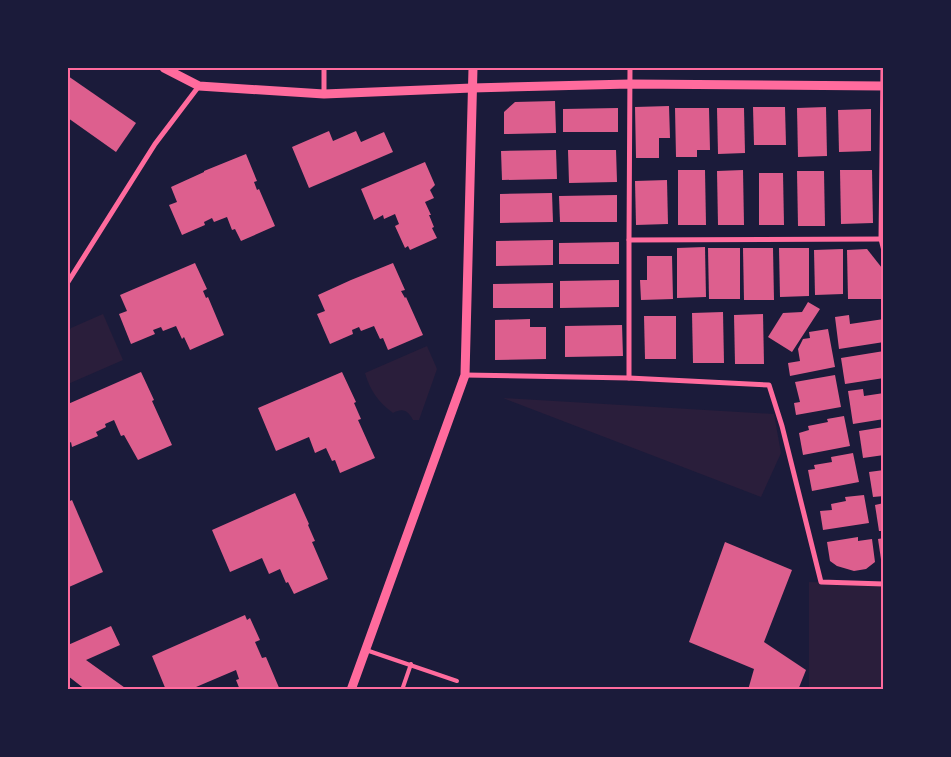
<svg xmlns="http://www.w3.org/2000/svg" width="951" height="757" viewBox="0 0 951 757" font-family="Merriweather,serif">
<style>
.green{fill:#2a1e3b}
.building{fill:#dd5f8e}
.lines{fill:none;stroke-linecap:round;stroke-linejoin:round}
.service{stroke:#ff6b9d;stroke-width:4}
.minor{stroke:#ff6b9d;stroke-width:5}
.tertiary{stroke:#ff6b9d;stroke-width:9}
.neatline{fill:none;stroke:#ff6b9d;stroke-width:2}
</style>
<rect width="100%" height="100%" fill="#1b1b3a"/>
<g class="green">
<polygon points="103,314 123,360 68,384 68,333 71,328"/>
<path d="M427,346L437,369L419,420H413C408,410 402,408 393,413C378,402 370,390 365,373Z"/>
<polygon points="503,398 774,414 781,453 761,497"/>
<polygon points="809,582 883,584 883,689 809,689"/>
</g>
<g class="building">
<polygon points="68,76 136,123 116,152 68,118"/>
<polygon points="555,101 556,133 504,134 504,112 515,102"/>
<polygon points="669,106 670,138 659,138 659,158 636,158 635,107"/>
<polygon points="753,107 785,107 786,145 754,145"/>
<polygon points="826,107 827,156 798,157 797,108"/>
<polygon points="618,108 618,132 563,132 563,109"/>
<polygon points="675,108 709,108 710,150 697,150 697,157 676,157"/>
<polygon points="717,108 744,108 745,153 718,154"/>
<polygon points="871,109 871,151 839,152 838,110"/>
<polygon points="329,131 333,141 356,131 361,142 384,132 393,152 309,188 292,147"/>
<polygon points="556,150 557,179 502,180 501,151"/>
<polygon points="568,150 616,150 617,182 569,183"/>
<polygon points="246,154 257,181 254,182 257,190 259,189 275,226 241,241 235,229 232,230 227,217 214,222 212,218 204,222 205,225 182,235 169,205 177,202 171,187 204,172 204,171"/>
<polygon points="425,162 435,185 430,190 434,198 425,202 431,215 429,215 434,227 432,228 437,238 410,250 408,246 405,248 395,226 399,224 395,214 384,219 383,215 374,220 361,189"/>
<polygon points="678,170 705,170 706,225 678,225"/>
<polygon points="743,170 744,225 718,225 717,171"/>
<polygon points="840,170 872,170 873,223 841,224"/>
<polygon points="797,171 824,171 825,226 798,226"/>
<polygon points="759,173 783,173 784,225 759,225"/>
<polygon points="667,180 668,224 636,225 635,181"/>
<polygon points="552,193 553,222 500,223 500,194"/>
<polygon points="617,195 617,222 560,222 559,196"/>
<polygon points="553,240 553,265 496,266 496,241"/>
<polygon points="619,242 619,264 559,264 559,243"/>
<polygon points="705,247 706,297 677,298 677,248"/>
<polygon points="708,248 740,248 740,299 709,299"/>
<polygon points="743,248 773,248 774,300 744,300"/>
<polygon points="779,248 809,248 809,296 780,297"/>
<polygon points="843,249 843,294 815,295 814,250"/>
<polygon points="867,249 882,268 882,299 848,299 847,250"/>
<polygon points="647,256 672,256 673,299 641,300 640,280 647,280"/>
<polygon points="195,263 207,289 203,291 206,298 208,297 224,335 190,350 184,337 182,339 176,326 163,331 161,327 153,330 155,334 131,344 119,314 127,311 120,295"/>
<polygon points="393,263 405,290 401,291 405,298 406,297 423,335 388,350 383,338 380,339 374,326 361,331 359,327 352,330 353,334 330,344 317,314 325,311 318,295 351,280"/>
<polygon points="619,280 619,307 560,308 560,281"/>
<polygon points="553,283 553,308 493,308 493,284"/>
<polygon points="808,302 820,309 792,352 768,337 783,313 802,312"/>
<polygon points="723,312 724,363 693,363 692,313"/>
<polygon points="763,314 764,364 735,364 734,315"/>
<polygon points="849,315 850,324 884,319 884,342 839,349 835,317"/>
<polygon points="644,316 676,316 676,359 645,359"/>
<polygon points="530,319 530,327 546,327 546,359 495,360 495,320"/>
<polygon points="622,325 623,356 565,357 565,326"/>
<polygon points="828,329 835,367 790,376 788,363 800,361 798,349 803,339 810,338 809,332"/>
<polygon points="884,351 884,378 845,384 841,358"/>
<polygon points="141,372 154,400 152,401 172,445 138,460 124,435 121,436 114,420 105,424 106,427 96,432 98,436 72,447 71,442 68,444 68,404"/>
<polygon points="342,372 356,402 354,403 361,419 358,420 375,458 340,473 335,460 332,461 326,448 315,453 309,437 276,451 258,408"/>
<polygon points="835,375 841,407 796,415 794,403 800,402 795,382"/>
<polygon points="863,389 864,396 884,393 884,419 853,424 848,391"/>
<polygon points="844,416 850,446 803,455 799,433 809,430 808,426 828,422 827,419"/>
<polygon points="884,427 884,455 863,458 859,431"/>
<polygon points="853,453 859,482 812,491 808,470 815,469 814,465 832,462 831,457"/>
<polygon points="884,470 884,496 873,497 869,472"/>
<polygon points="295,493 309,524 308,525 315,541 312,542 328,579 294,594 288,582 286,583 280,569 269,574 262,558 230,572 212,530"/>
<polygon points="864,495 869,523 823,530 820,511 832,510 831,504 846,501 845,497"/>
<polygon points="72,500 103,572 69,587 68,584 68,502"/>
<polygon points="884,503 884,531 879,531 875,505"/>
<polygon points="858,537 858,541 872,539 875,562 866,569 854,571 837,566 830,561 827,542"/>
<polygon points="884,538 884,566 882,566 878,539"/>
<polygon points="725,542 792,570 764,642 806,670 798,690 748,690 754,669 689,642"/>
<polygon points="245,615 247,620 250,618 260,640 255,642 262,658 266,657 280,690 240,690 236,680 239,679 236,670 189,690 166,690 152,656"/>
<polygon points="111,626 120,645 86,660 128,690 86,690 68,676 68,645"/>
</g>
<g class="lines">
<g class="service">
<polyline points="366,650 457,681"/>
<polyline points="402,690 411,664"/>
</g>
<g class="minor">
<polyline points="630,68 629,240 884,239"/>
<polyline points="883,68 881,239 884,251"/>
<polyline points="324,94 324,68"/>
<polyline points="68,282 155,144 199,86"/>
<polyline points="465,375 629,378 769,385 782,426 821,582 884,584"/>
<polyline points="629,378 629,240"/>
</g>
<g class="tertiary">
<polyline points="164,68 199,86 324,94 472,88 630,84 884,86"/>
<polyline points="351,690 465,375 473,68"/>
</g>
</g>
<rect width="951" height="757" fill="none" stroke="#1b1b3a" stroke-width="138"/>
<rect x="69" y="69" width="813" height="619" class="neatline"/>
</svg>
